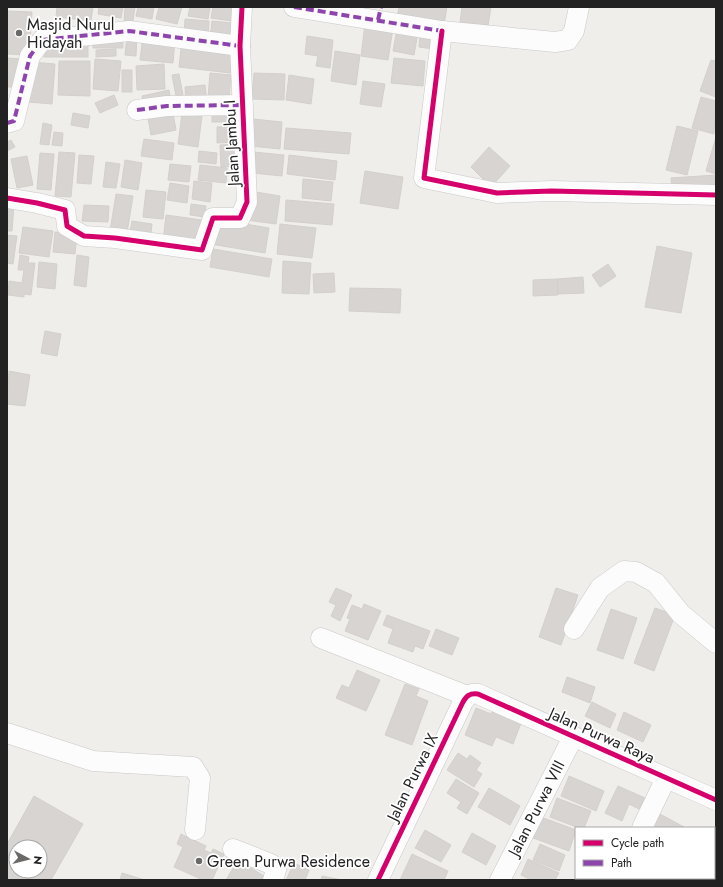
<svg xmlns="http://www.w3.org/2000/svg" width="723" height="887" viewBox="0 0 723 887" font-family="Jost,sans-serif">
  <rect width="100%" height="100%" fill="#f0eeeb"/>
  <g fill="#d7d4d2" stroke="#d3d0cc" fill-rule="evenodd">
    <polygon points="57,7 93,7 91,21 56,17"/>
    <polygon points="99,7 123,7 121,18 98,14"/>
    <polygon points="125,7 135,7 133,21 124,21"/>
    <polygon points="138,7 154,7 152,19 136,16"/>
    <polygon points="159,7 182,7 177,24 156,19"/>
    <polygon points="190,7 210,7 208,19 188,16"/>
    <polygon points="213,7 233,7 231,21 211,18"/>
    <polygon points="399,7 447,7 443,30 396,22"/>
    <polygon points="462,7 491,7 488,26 460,22"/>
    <polygon points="7,11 32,12 29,55 7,54"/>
    <polygon points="185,19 209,21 208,36 184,35"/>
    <polygon points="212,21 232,23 230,41 210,38"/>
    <polygon points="365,24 393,28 388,60 361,56"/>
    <polygon points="397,29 418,33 414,55 393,51"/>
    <polygon points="127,34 137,34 136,56 125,55"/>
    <polygon points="420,34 434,36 433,49 419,47"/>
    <polygon points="93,35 123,36 123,48 93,48"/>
    <polygon points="143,36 175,39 173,63 140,60"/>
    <polygon points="307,36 333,40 330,68 316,66 318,56 305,54"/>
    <polygon points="182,40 233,46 230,73 179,67"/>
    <rect x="44" y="42" width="44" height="15"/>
    <polygon points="116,49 116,56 96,57 96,50"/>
    <polygon points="335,51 360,55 356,85 331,81"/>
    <polygon points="7,58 23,59 21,87 7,87"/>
    <polygon points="394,58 425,61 423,86 391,83"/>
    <polygon points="95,59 121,61 118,91 93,89"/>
    <polygon points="711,60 716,61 716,97 700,91"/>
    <polygon points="59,61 90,61 90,96 58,95"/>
    <polygon points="32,62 55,64 52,104 29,102"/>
    <polygon points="164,64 165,89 137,90 136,66"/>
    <rect x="122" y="70" width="10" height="22"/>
    <polygon points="210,73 231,75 229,100 208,98"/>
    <polygon points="254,73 285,74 284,100 252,99"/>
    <polygon points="179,74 183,95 176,96 172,75"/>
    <polygon points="289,75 314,79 311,104 286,100"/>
    <polygon points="363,81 385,84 381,107 360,104"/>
    <polygon points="205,85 207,101 186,103 185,87"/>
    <polygon points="169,90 171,101 144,107 142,96"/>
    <polygon points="114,95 118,105 100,113 95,103"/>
    <polygon points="701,97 716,101 714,134 692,128"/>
    <rect x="212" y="110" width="21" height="12"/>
    <polygon points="73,113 90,116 88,128 71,125"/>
    <polygon points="173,113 176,130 151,135 148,118"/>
    <polygon points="182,114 202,116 198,147 178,144"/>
    <polygon points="253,119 282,122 280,149 250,146"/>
    <polygon points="43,123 52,125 49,145 40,144"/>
    <polygon points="238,126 238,142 217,143 217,127"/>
    <polygon points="677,126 698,131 687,175 666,170"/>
    <polygon points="286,128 351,133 349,154 284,149"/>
    <polygon points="54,132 63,133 62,146 52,145"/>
    <polygon points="716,137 716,174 706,171"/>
    <polygon points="144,139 174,143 172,160 141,156"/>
    <polygon points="11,140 15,147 7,151 7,142"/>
    <polygon points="239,144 240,166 221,167 220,145"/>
    <polygon points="489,147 510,166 491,187 471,167"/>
    <polygon points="199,151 217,153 216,164 198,162"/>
    <polygon points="59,152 75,153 71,197 55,196"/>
    <polygon points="254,152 284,155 282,176 252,173"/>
    <polygon points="40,153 54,154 51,190 37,189"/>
    <polygon points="79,155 94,156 91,184 77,183"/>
    <polygon points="289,155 337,161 335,180 287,174"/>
    <polygon points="27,156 33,185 17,188 11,159"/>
    <polygon points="125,160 142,163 138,190 121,187"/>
    <polygon points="106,162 120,164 116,188 103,187"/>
    <polygon points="170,164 191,166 189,182 168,180"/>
    <polygon points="200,165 227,168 226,183 198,180"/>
    <polygon points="365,171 403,177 398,209 360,203"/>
    <polygon points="716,175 716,189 672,191 671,178"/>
    <polygon points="303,179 333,182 331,201 302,198"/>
    <polygon points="194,181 212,183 210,202 192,199"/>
    <polygon points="170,183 189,186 187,203 167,200"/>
    <polygon points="146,190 166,192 163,219 143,217"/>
    <polygon points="250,191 280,196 276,224 246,220"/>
    <polygon points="116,194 133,196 127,233 110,231"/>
    <polygon points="286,200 334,204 332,225 285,221"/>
    <polygon points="7,203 14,204 12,231 7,231"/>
    <polygon points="191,204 206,206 204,217 190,215"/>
    <polygon points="84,205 109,206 108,222 82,221"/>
    <polygon points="166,215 202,220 199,246 163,241"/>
    <polygon points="214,219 269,228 265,253 210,244"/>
    <polygon points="132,221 152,224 150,241 129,237"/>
    <polygon points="280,224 316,228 312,258 277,254"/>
    <polygon points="23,227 53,231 49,257 19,253"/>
    <polygon points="55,232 77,234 75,254 53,252"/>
    <polygon points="7,235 17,236 13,264 7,263"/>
    <polygon points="657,246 692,253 681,313 645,307"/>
    <polygon points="213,249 272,259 269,277 210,267"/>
    <polygon points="20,255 29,257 28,263 35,263 31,295 24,294 24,297 8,295 9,281 22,283 24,270 18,270"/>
    <polygon points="77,255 89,257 86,287 74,285"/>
    <polygon points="283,261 311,263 309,294 282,293"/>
    <polygon points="39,262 57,264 55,289 37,287"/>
    <polygon points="608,264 616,276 600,287 592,275"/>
    <polygon points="334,273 335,292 314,293 313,274"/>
    <polygon points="583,277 584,293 558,294 557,279"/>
    <polygon points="557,279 558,295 533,296 533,280"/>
    <polygon points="350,288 401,289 400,313 349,311"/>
    <polygon points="45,331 61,334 57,356 41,353"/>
    <polygon points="9,371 30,375 25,406 7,404"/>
    <polygon points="336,588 352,595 340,621 331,616 336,605 329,602"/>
    <polygon points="556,588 578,595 561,645 539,637"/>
    <polygon points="364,604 381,611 368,640 345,631 350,619 347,618 352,605 362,609"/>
    <polygon points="655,608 675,615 654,671 634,663"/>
    <polygon points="611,609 637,618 623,659 597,650"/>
    <polygon points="387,615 430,631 423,649 415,646 413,652 388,643 393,629 383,625"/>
    <polygon points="436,629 459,638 452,655 429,646"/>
    <polygon points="357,670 380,680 366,711 336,698 342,685 349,688"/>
    <polygon points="567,677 595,687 590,703 562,692"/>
    <polygon points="405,684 419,689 416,696 428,701 412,745 385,735"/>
    <polygon points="592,702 616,714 610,728 585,716"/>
    <polygon points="494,707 523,718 513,744 496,737 492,746 465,735 476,708 491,714"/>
    <polygon points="624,712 651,725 643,742 617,730"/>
    <polygon points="458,753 467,759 470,755 481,763 476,770 482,774 474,787 447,770"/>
    <polygon points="569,776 604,791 596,811 561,796"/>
    <polygon points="456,779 479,793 467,814 457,808 461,802 447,793"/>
    <polygon points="618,786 645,798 639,809 629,804 622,821 605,813"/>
    <polygon points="489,788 520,806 510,825 478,807"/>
    <path d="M34,796L83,824L51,880H7V844ZM16,847H40V871H16Z"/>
    <polygon points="557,798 591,811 584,828 579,828 550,817"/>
    <polygon points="656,812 686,828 648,828"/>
    <polygon points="541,817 576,830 569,851 533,838"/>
    <polygon points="425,830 451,845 441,862 415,848"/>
    <polygon points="472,833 496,846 486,865 462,852"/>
    <polygon points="181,834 206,846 204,850 211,853 213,849 224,854 212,880 203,880 174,867 183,847 177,844"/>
    <polygon points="714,841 716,842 716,859 714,863"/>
    <polygon points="540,844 565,855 559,871 533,860"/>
    <polygon points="412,854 448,871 444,880 400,880"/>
    <polygon points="528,859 559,873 555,880 531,880 521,875"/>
    <polygon points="241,862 269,879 268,880 226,880 233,868 236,870"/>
    <polygon points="294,863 309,870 305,880 286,880"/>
    <polygon points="122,873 145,880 120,880"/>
    <polygon points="322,876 342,880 321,880"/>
    <polygon points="637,878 664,878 662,880 641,880"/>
    <polygon points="684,878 711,878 710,880 688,880"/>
  </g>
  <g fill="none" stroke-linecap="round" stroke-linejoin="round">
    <g stroke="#c9c8c7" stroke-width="21">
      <g id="minor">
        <polyline points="294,7 442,31 555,42 568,40 574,31 579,7"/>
        <polyline points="442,31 424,178 497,193 552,191 716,195"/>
        <polyline points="137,110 167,106 243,105"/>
        <polyline points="7,123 14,121 30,56 42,40 129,31 240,46"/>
        <polyline points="7,198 37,203 65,210 67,226 84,236 115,238 202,250 213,218 240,218 247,202 240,46 242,7"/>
        <polyline points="574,629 600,588 624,571 636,572 656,583 681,614 716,643"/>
        <polyline points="321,638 467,696"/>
        <polyline points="7,733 93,761 193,767 200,778 195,830"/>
        <polyline points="642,828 666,778"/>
        <polyline points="233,849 271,864 276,870 273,880"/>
        <path d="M378,880L462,704C466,696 469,693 478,694L716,800"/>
        <polyline points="500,880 573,737"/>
        <polyline points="617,880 618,878"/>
      </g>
    </g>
    <use href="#minor" stroke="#fdfcfc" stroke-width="20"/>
    <g stroke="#8e44ad" stroke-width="4" stroke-dasharray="8 4" stroke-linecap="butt">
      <polyline points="294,7 442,31"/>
      <polyline points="378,20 381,7"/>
      <polyline points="137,110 167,106 243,105"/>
      <polyline points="7,123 14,121 30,56 42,40 129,31 240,46"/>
    </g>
    <g stroke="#fff" stroke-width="8">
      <g id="cycleway">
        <polyline points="442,31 424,178 497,193 552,191 716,195"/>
        <polyline points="7,198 37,203 65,210 67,226 84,236 115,238 202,250 213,218 240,218 247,202 240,46 242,7"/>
        <path d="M378,880L462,704C466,696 469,693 478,694L716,800"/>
      </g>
    </g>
    <use href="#cycleway" stroke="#d6006c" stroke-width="5"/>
  </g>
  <g fill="#6a6968" stroke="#fff" stroke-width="1.5">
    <circle cx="19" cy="33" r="4"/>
    <circle cx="199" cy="861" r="4"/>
  </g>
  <g text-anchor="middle" stroke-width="3.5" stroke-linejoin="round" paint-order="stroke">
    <g font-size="16" fill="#222" stroke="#fff" text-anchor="start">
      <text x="27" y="30">Masjid Nurul<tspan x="27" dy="18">Hidayah</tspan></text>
      <text x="207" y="867">Green Purwa Residence</text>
    </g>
    <g font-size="16" fill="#222" stroke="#fff">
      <text transform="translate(231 143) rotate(-93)" y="6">Jalan Jambu I</text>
      <text transform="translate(602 735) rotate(24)" y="6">Jalan Purwa Raya</text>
      <text transform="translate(412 777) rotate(-64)" y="6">Jalan Purwa IX</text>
      <text transform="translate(536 808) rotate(-63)" y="6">Jalan Purwa VIII</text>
    </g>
  </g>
  <rect width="723" height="887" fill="none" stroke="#222222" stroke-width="16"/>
  <rect x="575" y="827" width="140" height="52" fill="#ffffff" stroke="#a7a7a7"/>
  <rect x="583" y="840" width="20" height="6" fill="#d6006c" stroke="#a7a7a7"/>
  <text x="611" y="847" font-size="12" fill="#222222">Cycle path</text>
  <rect x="583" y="860" width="20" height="6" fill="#8e44ad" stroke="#a7a7a7"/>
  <text x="611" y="867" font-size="12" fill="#222222">Path</text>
  <g transform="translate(28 859) rotate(97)"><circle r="19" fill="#ffffff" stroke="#a7a7a7"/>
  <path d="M0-3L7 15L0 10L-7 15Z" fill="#6a6968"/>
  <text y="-6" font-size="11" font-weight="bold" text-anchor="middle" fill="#222222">N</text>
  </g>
</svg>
